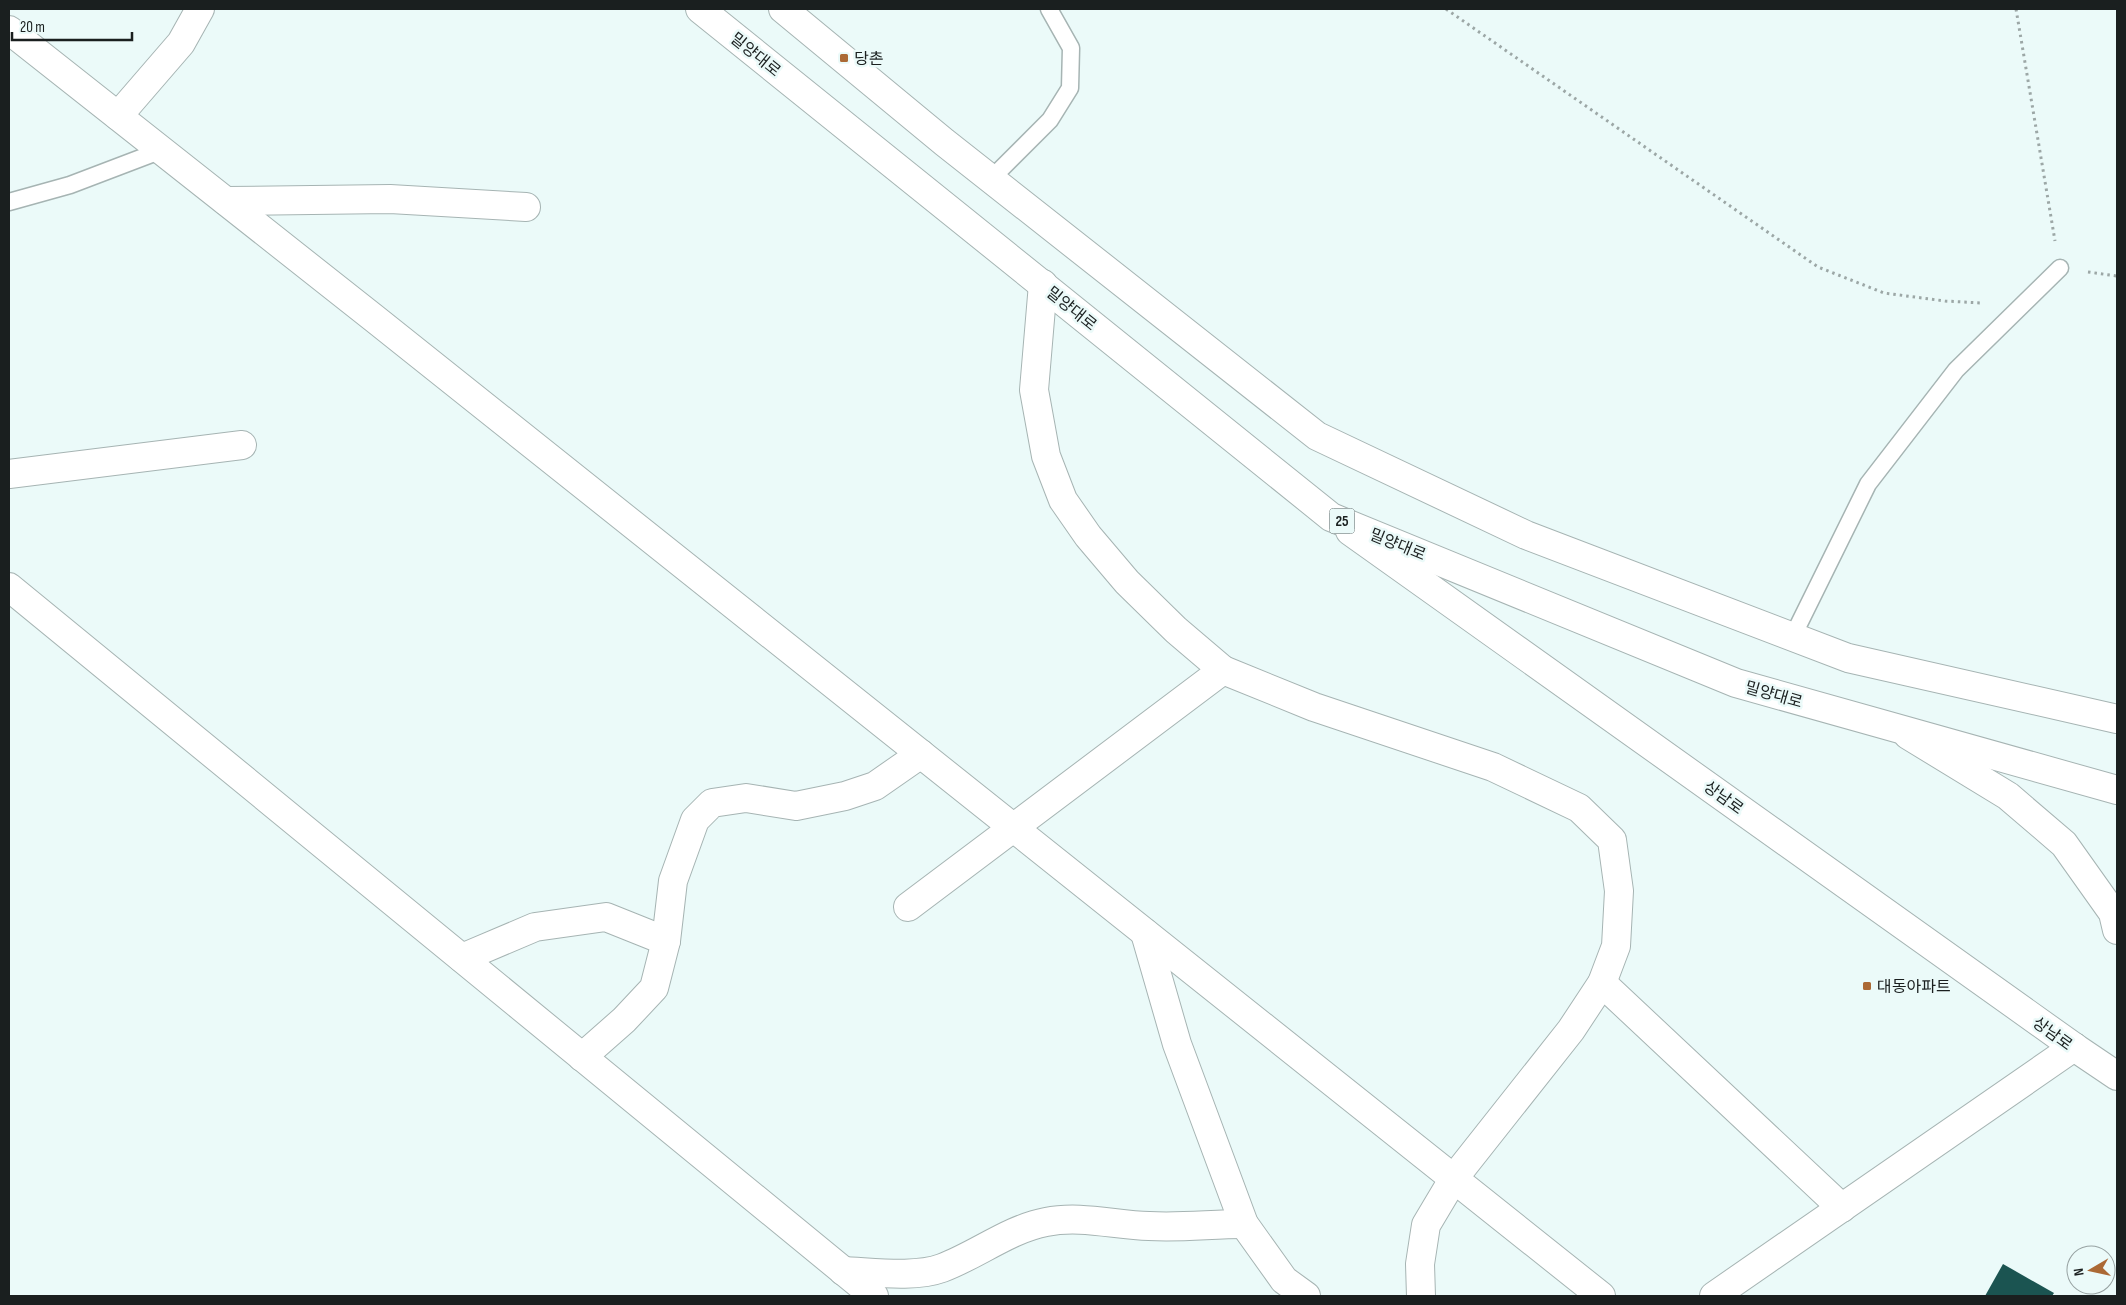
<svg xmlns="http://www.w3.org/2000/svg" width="2126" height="1305" viewBox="0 0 2126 1305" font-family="'Sofia Sans Condensed','Noto Sans KR',sans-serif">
  <rect width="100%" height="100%" fill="#ebfaf9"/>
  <polygon fill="#1b5451" points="2003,1264 2054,1293 2052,1296 1985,1296"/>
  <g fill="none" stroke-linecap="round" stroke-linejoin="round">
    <g stroke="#a6b4b3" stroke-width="19">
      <g id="service">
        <polyline points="991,179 1050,120 1070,88 1071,48 1049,9"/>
        <polyline points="9,202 70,185 162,150"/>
        <polyline points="1793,636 1868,484 1956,370 2060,268"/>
      </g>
    </g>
    <g stroke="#a6b4b3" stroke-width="30">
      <g id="minor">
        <polyline points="9,30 375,319 1601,1296"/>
        <polyline points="118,116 181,43 200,9"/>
        <polyline points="226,201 390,199 526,207"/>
        <polyline points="1043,284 1034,390 1046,456 1063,500 1088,536 1127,582 1176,630 1223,670"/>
        <polyline points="9,474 242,445"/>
        <polyline points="9,587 874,1296"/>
        <polyline points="908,907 1223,670 1314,707 1493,767 1579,808 1612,840 1619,891 1616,946 1602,983 1571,1030 1454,1178 1426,1225 1420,1264 1421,1296"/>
        <polyline points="1145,933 1177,1044 1244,1224 1284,1280 1306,1296"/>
        <polyline points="462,958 535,927 606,917 666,941"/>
        <polyline points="1602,983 1842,1208"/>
        <polyline points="582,1057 624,1020 654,988 666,941 673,881 695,820 712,803 746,798 796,806 845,796 875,786 921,754"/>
        <path d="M843,1271C872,1272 915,1278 942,1268C977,1255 1009,1229 1046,1222C1080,1215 1115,1225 1149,1226C1180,1228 1212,1224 1244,1224"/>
        <polyline points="1714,1296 2074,1047"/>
      </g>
    </g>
    <g stroke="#a6b4b3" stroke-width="30">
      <polyline id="tertiary" points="2074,1047 2117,1076"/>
    </g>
    <g stroke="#a6b4b3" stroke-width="30">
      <g id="secondary">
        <polyline points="1350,531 2074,1047"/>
        <polyline points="1908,735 2008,796 2064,844 2113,913 2117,930"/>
      </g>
    </g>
    <g stroke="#a6b4b3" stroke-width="30">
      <g id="primary">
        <polyline points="700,9 1331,517 1736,683 2117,790"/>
        <polyline points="783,9 944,142 1317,436 1526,535 1848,658 2117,719"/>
      </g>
    </g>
    <g stroke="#9ca7a6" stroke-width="3" stroke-dasharray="2.5 4" stroke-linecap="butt">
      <polyline points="1446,9 1818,267 1884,293 1945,301 1981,303"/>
      <polyline points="2016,9 2055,241"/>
      <polyline points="2088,272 2117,276"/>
    </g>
    <use href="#service" stroke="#fff" stroke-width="16"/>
    <use href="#minor" stroke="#fff" stroke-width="28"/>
    <use href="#tertiary" stroke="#fff" stroke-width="28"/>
    <use href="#secondary" stroke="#fff" stroke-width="28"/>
    <use href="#primary" stroke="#fff" stroke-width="28"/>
  </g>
  <g fill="#ab6935" stroke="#ebfaf9" stroke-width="2">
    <rect x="839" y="53" width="10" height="10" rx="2.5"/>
    <rect x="1862" y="981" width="10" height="10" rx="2.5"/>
  </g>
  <g text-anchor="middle" stroke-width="5" stroke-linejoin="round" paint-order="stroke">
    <rect fill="#ebfaf9" stroke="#596160" stroke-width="1" x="1329.5" y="508.5" width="25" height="25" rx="4"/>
    <g font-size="15" font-weight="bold" fill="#1a1f1f">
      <text x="1342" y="526">25</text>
    </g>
    <g font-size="16" fill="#1a1f1f" stroke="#ebfaf9">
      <text transform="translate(756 54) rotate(39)" y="6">밀양대로</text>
      <text transform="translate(1072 308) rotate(39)" y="6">밀양대로</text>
      <text transform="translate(1398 544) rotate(22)" y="6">밀양대로</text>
      <text transform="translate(1774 694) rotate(16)" y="6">밀양대로</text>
      <text transform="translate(1724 797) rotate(36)" y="6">상남로</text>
      <text transform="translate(2053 1033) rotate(36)" y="6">상남로</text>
    </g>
    <g font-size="16" fill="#1a1f1f" stroke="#ebfaf9" text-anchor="start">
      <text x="854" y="64">당촌</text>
      <text x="1877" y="992">대동아파트</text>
    </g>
  </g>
  <rect width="2126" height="1305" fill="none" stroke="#1a1f1f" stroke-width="20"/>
  <g transform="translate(2091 1270) rotate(261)"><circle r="24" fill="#ebfaf9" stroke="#97a2a2"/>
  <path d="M0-4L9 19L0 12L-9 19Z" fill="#ab6935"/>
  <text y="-8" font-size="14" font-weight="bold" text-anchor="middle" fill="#1a1f1f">N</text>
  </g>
  <path d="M12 32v8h120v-8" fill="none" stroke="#1a1f1f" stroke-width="2.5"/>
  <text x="20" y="32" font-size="15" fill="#1a1f1f" stroke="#ebfaf9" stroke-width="4" paint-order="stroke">20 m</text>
</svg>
